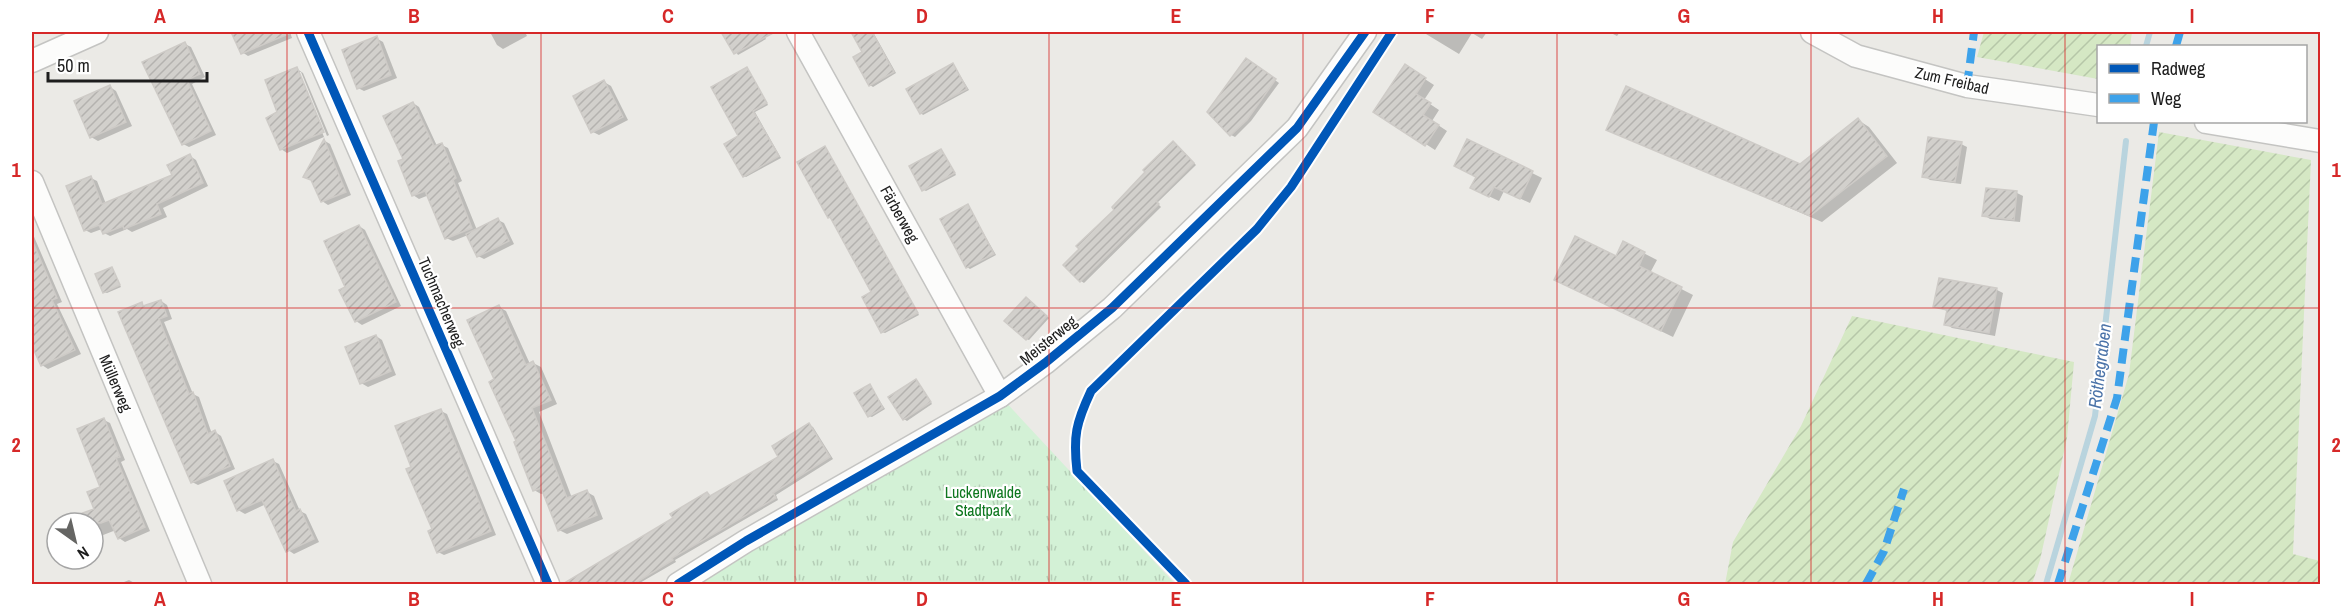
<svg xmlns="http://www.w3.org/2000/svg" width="2352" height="616" viewBox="0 0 2352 616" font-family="'Archivo Narrow',sans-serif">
  <defs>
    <pattern id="park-tufts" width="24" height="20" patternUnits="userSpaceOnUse" patternTransform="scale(1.5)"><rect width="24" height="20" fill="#d3f1d6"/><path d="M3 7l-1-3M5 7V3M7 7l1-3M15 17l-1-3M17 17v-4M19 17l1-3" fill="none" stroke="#b5ceb7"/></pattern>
    <pattern id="garden-furrows" width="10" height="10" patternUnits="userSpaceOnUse" patternTransform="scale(1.5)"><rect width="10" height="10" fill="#d5e8c4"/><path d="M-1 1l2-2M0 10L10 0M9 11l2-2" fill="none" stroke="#b6c7a8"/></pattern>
    <pattern id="building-hatch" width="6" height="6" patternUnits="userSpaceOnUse" patternTransform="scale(1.5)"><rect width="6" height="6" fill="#d2d0cc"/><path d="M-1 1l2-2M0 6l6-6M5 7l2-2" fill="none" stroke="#b4b2af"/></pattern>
  </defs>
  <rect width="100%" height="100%" fill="#ebeae6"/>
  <polygon fill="url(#park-tufts)" points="1000,396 1175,584 676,584"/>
  <g fill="url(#garden-furrows)">
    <polygon points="1984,32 2132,32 2130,46 2098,46 2098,79 1977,57"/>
    <polygon points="2159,132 2311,160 2293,554 2320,561 2320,584 2068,584 2129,374"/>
    <polygon points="1852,316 2074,362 2067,438 2040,560 2032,584 1725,584 1733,542 1801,426"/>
  </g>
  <g fill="#0003">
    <polygon points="233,32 290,32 292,38 248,56 242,52"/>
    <polygon points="490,32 525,32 527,36 503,49 497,45"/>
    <polygon points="723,32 762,32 766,39 738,55"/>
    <polygon points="853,32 873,32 896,73 873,87 870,85 864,53"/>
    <polygon points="1427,32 1487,32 1482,39 1472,33 1459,54 1426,34"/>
    <polygon points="1609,32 1620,32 1617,36"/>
    <polygon points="376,38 383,42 397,78 364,91 358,88"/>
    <polygon points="185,44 191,47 205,77 192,84 216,135 189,147 183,144"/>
    <polygon points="1251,63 1279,83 1251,121 1235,137 1231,135"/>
    <polygon points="953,64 969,90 923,115 921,113"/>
    <polygon points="297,69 303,73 329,135 327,136 301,72 298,72 324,137 287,153 281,149 279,113"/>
    <polygon points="747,69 768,105 755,112 781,158 746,177 744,176"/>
    <polygon points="1414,72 1434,85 1424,100 1439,110 1432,121 1447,131 1435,150 1375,111"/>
    <polygon points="604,82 611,86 628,120 599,135 593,132"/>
    <polygon points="110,87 116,91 132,126 98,141 91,137"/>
    <polygon points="413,103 419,107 437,146 442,145 448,148 462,181 458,183 477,230 498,220 504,223 514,244 484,259 478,256 468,235 453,241 446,238 429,195 419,199 413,195 405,160"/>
    <polygon points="1858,120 1869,127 1897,163 1822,222 1608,129 1800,166"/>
    <polygon points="325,141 330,144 351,195 328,205 322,201 313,181"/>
    <polygon points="1467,141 1542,178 1530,203 1504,191 1499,201 1482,193"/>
    <polygon points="1176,144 1196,165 1157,203 1161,207 1084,283 1081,281 1065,265"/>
    <polygon points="1961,144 1967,147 1961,184 1930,180 1924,176"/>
    <polygon points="825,148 919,315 885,333 882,332 873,293 833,219 829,217"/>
    <polygon points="941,150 956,175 926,191 924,190"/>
    <polygon points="190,156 196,160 208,186 163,208 167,217 132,232 127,229 110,236 104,233 102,229 91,233 85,230 91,178 97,181 106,204 174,176"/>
    <polygon points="2017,193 2023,196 2020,222 1990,219 1984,215"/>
    <polygon points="968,206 996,255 970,269 967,267"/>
    <polygon points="359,226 365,230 401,306 362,325 356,321"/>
    <polygon points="32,232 62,302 57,304 81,354 48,369 42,365 32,342 32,323 35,322 32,313"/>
    <polygon points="1624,243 1657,260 1650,273 1693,295 1673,337 1568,286 1616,258"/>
    <polygon points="111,269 121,287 107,293 104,292"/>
    <polygon points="1997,290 2003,293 1995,336 1952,328 1946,324 1948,311 1935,307"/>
    <polygon points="1029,300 1049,318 1029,340 1026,339"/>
    <polygon points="161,301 167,305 172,319 164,322 193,394 199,397 212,434 215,432 221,436 235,469 198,485 192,482 142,304 146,307"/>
    <polygon points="499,307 506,311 530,364 533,363 541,367 557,404 539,412 572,498 587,492 594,496 603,519 567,534 559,530 544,493 541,494 534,490 496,380"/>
    <polygon points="376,336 382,340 396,375 368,387 361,383"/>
    <polygon points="916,381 932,404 907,421 904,419"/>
    <polygon points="870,386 885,409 872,417 869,416"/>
    <polygon points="441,411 447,414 496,535 444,555 438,552 434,530 412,468"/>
    <polygon points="104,420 110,423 125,460 121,462 150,531 125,542 119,538 116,530 93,539 93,523 60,523 96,510 101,488"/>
    <polygon points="809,425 813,427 833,459 776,495 778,500 675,560 676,562 638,584 578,584 675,519 707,494 711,496 781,457"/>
    <polygon points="273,461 279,464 300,511 306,514 319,542 294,554 288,550 266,504 245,514 238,510"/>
    <polygon points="129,580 136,584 119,584"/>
  </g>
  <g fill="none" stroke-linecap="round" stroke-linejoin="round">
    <g stroke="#b9d4de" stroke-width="6">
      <polyline points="2146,46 2150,32"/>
      <polyline points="2046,584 2095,416 2126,141"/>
    </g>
  </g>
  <g fill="url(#building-hatch)" stroke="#cecbc7" stroke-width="1.5">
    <polygon points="231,32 293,32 241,54"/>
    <polygon points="721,32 775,32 734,54"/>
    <polygon points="851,32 872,32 894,72 869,86 853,57 862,52"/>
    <polygon points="377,36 391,75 357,89 342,50"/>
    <polygon points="185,42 200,74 187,80 211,131 182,145 142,62"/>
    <polygon points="1246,58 1276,79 1247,120 1230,136 1207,112"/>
    <polygon points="953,63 967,89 920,114 906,89"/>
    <polygon points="1405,64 1426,78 1416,94 1431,103 1423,115 1439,125 1425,146 1373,112"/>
    <polygon points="297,67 324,132 280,150 266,118 277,112 265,80"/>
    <polygon points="747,67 767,103 753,111 779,156 743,177 724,144 738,136 711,87"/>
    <polygon points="604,80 623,117 591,133 573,96"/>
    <polygon points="110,85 126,122 90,138 74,101"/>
    <polygon points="1626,86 1800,164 1858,118 1887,156 1810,216 1606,130"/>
    <polygon points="413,102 434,146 442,143 456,178 453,180 472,228 445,239 425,191 412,196 398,161 403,159 383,116"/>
    <polygon points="1928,137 1962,142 1955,182 1922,177"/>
    <polygon points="324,139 346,192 321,202 311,180 303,177"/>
    <polygon points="1467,139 1533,171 1520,199 1494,187 1489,197 1470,188 1476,177 1454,166"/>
    <polygon points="1173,141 1194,163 1156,201 1159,204 1080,282 1063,265 1079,249 1076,246 1114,210 1112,207 1145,172 1143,170"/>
    <polygon points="825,146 918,313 881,333 862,297 871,292 830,217 828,218 797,162"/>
    <polygon points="941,149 955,173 922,191 909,166"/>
    <polygon points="190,154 203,183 157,204 161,214 124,229 123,226 103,234 99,225 84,231 66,186 91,176 102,204 172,175 167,165"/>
    <polygon points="1986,188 2017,191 2014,220 1982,216"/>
    <polygon points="968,204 994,254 966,268 940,219"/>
    <polygon points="498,218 509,241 477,257 466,234"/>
    <polygon points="359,225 396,302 355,322 339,290 345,287 324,241"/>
    <polygon points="1575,236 1616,256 1623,241 1645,252 1639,266 1682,287 1661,331 1554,280"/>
    <polygon points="32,240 57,298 52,300 75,350 41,366 32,346"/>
    <polygon points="112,267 120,285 103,293 95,274"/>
    <polygon points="1939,278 1997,288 1989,333 1944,325 1947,310 1933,307"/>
    <polygon points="1026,297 1047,316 1026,340 1004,321"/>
    <polygon points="161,300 167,316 159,319 189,394 193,392 208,434 215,430 230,466 191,483 118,312 142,302 143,306"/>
    <polygon points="499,305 526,365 533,361 551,400 532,408 567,498 587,490 597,515 558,531 541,488 533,491 514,442 516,441 489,382 494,379 467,320"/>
    <polygon points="376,335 391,371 360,384 345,347"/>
    <polygon points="916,379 931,402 903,420 888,397"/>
    <polygon points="870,384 883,408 868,417 854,393"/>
    <polygon points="441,409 491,531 437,553 428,531 432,529 406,469 411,467 395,426"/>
    <polygon points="104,418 120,457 116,458 145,527 118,539 109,520 101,523 60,521 94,509 87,492 100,487 77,429"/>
    <polygon points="809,423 830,457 773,493 776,498 672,558 673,560 632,585 561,585 673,518 670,514 707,492 710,496 778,457 772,446"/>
    <polygon points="273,459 296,511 300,509 314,539 286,552 262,500 237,511 224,481"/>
  </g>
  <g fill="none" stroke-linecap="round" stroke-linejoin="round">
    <g stroke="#c4c4c2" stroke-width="25">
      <g id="street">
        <polyline points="308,32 548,584"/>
        <polyline points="798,32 1000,396"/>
        <polyline points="1812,32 1856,56 1967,86 2098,105"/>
        <polyline points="32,61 97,32"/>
        <polyline points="2206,122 2320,141"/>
        <polyline points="32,182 200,584"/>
        <polyline points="678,584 746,541 1000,396 1045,363 1112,308 1297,128 1365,32"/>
      </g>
    </g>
    <use href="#street" stroke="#fcfcfb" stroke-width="22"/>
    <g stroke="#3da2ea" stroke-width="8" stroke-dasharray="15 8" stroke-linecap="butt">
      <polyline points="2176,46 2180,32"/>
      <polyline points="1967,86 1974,32"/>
      <polyline points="1866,584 1884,551 1904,489"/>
      <polyline points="2058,584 2117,398 2154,122"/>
    </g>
    <g stroke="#fff" stroke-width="13">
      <g id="cycleway">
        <polyline points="308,32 548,584"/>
        <polyline points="678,584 746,541 1000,396 1045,363 1112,308 1297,128 1365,32"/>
        <path d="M1186,584L1077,471C1073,436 1076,423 1091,391L1257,229L1291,187L1392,32"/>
      </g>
    </g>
    <use href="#cycleway" stroke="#0057b8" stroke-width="9"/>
  </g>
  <path fill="none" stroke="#d62828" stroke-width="1.5" stroke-opacity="0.55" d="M287,32V584M541,32V584M795,32V584M1049,32V584M1303,32V584M1557,32V584M1811,32V584M2065,32V584M32,308H2320"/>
  <g text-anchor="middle" stroke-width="4.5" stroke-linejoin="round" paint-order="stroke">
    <g font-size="16" fill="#1d1d1d" stroke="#fff">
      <text transform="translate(1952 80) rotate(13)" y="6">Zum Freibad</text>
      <text transform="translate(900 214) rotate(61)" y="6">Färberweg</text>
      <text transform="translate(442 302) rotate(67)" y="6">Tuchmacherweg</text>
      <text transform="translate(1048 340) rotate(-39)" y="6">Meisterweg</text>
      <text transform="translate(116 383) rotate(67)" y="6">Müllerweg</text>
    </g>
    <g font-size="16" fill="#0e771f" stroke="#fff">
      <text x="983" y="498">Luckenwalde<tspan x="983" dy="18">Stadtpark</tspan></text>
    </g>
    <g font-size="18" font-style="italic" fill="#4c74a9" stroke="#fff">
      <text transform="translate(2100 366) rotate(-83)" y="6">Röthegraben</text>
    </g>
  </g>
  <rect width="2352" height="616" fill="none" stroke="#ffffff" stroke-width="66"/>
  <rect x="2097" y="45" width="210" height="78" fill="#ffffff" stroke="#a5a5a5" stroke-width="1.5"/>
  <rect x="2109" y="64" width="30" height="9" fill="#0057b8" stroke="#a5a5a5" stroke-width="1.5"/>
  <text x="2151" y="75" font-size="18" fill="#1d1d1d">Radweg</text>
  <rect x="2109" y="94" width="30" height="9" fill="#3da2ea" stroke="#a5a5a5" stroke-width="1.5"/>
  <text x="2151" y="105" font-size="18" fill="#1d1d1d">Weg</text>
  <g transform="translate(75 541) rotate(146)"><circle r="28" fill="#ffffff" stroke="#a5a5a5" stroke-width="1.5"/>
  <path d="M0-4.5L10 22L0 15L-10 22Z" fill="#656563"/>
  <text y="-9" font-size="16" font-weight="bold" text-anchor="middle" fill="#1d1d1d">N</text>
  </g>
  <path d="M48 72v9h159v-9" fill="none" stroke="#1d1d1d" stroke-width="3"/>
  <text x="57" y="72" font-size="18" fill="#1d1d1d" stroke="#ffffff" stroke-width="4.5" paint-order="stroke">50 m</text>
  <rect x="33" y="33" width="2286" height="550" fill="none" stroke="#d62828" stroke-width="2"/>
  <g font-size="20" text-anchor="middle" font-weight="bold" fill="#d62828">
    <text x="160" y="23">A</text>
    <text x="414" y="23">B</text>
    <text x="668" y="23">C</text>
    <text x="922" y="23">D</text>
    <text x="1176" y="23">E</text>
    <text x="1430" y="23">F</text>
    <text x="1684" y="23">G</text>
    <text x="1938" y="23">H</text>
    <text x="2192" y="23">I</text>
    <text x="16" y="177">1</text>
    <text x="2336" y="177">1</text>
    <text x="16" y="452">2</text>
    <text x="2336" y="452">2</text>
    <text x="160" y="606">A</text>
    <text x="414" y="606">B</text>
    <text x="668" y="606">C</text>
    <text x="922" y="606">D</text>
    <text x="1176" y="606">E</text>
    <text x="1430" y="606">F</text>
    <text x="1684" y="606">G</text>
    <text x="1938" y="606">H</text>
    <text x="2192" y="606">I</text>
  </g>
</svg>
